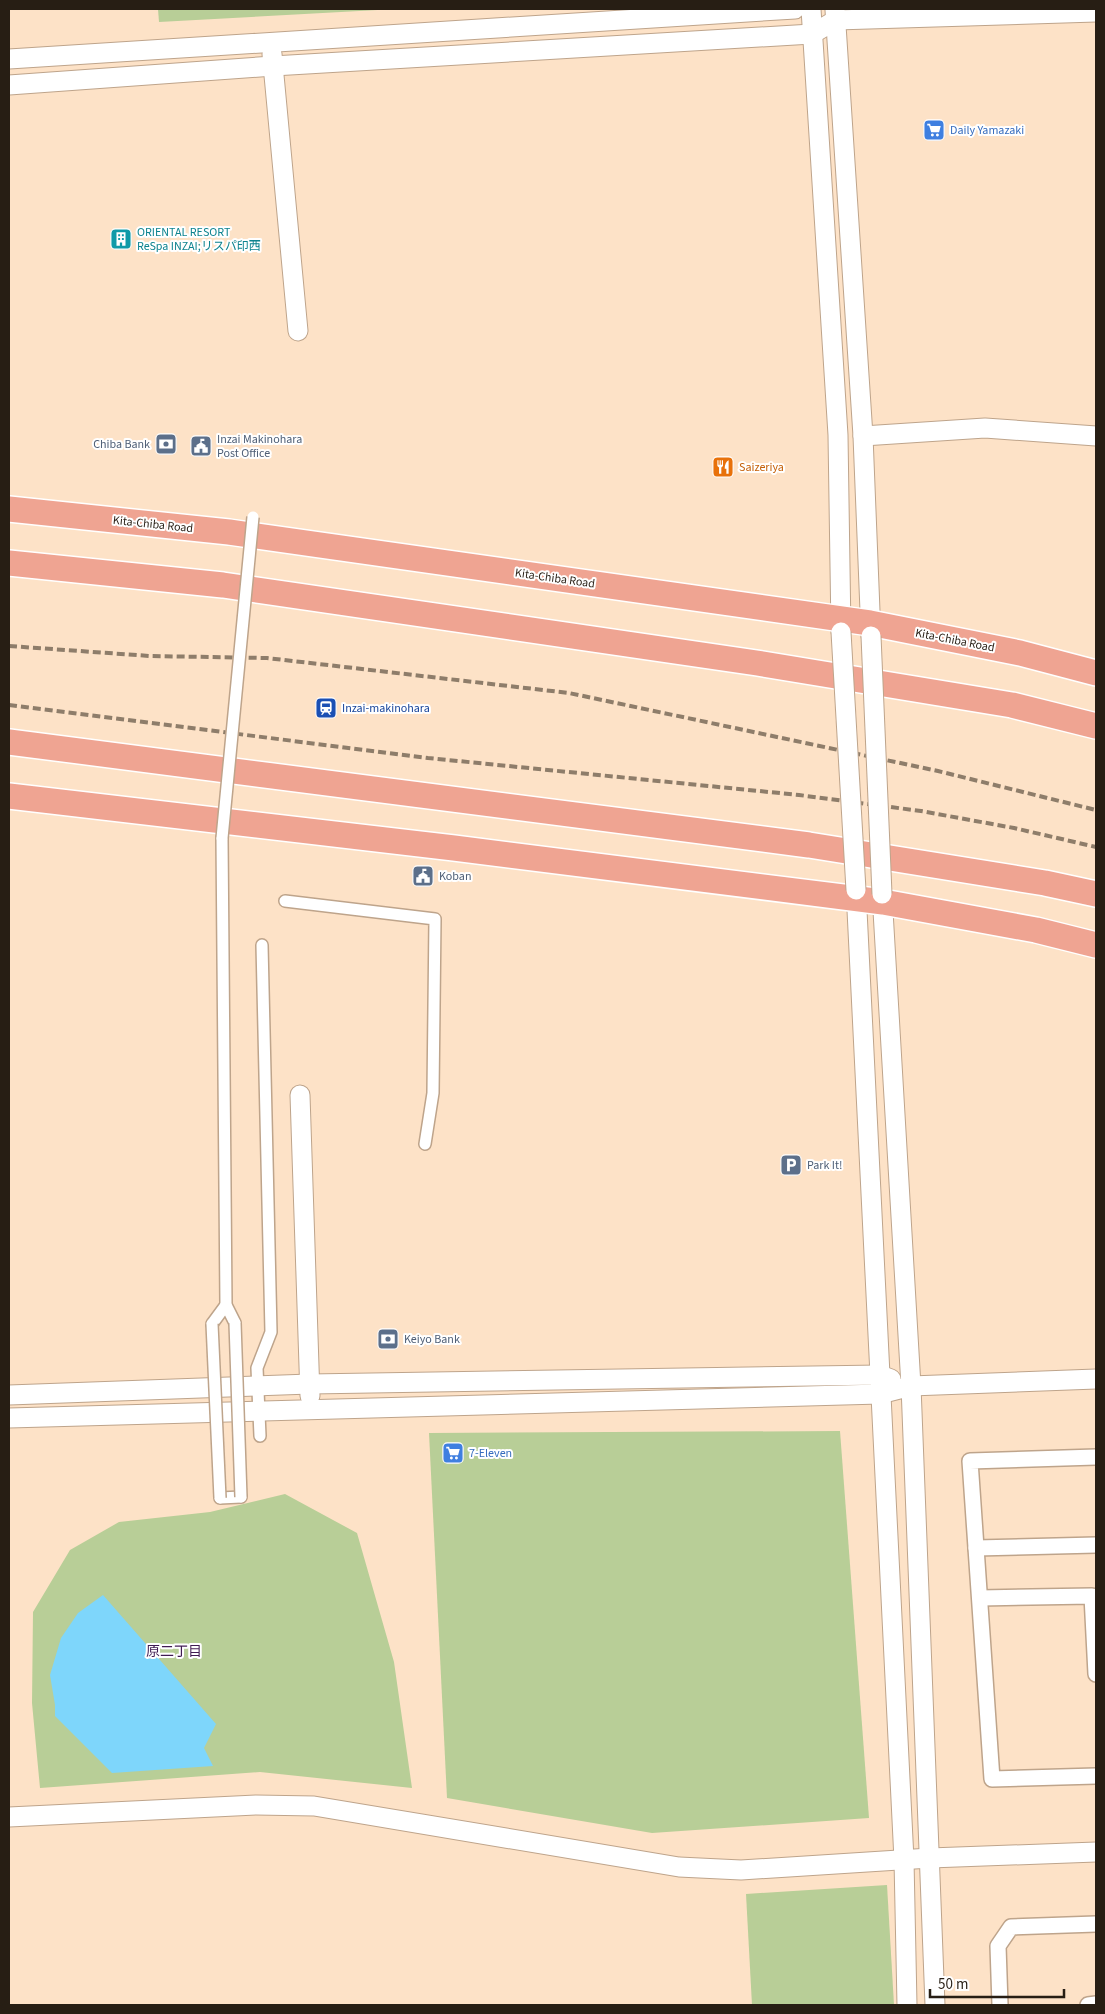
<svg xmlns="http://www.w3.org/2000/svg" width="1105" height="2014" viewBox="0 0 1105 2014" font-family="'Source Sans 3','Noto Sans JP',sans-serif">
  <rect width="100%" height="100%" fill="#fde2c7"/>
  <g fill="#b8ce97">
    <polygon points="158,9 396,9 159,22"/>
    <polygon points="840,1431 869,1818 652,1833 447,1798 429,1433"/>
    <polygon points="285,1494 357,1533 394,1662 412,1788 260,1772 40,1788 32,1703 33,1612 70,1550 119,1522 210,1512"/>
    <polygon points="887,1885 894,2005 752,2005 746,1894"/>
  </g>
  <polygon fill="#7ed6fb" points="103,1595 216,1724 204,1748 213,1766 112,1773 55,1716 55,1705 50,1675 61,1638 78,1613"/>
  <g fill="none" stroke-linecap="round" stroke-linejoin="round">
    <g stroke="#bea48b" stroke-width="14">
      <g id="pedestrian">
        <polyline points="222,838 226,1305 235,1323"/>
        <polyline points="285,901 435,919 433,1093 425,1144"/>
        <polyline points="212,1324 226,1305"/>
        <polyline points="260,1436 257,1368 271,1332 262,945"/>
        <polyline points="220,1498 241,1497"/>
      </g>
    </g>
    <g stroke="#bea48b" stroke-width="18">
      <g id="minor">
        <polyline points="1096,1457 970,1461 992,1779 1096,1776"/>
        <polyline points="976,1548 1096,1545"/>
        <polyline points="980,1598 1092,1596 1096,1674"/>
        <polyline points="1000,2005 998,1946 1011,1927 1096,1924"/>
        <polyline points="1088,2005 1096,2004"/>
      </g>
    </g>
    <g stroke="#bea48b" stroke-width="21">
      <g id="tertiary">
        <polyline points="811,9 838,435 841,632"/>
        <polyline points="835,10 863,436 871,636"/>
        <polyline points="272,54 298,331"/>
        <polyline points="9,59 795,9"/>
        <polyline points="9,85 273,66 812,34 836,20 1096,12"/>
        <polyline points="863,436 985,428 1096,436"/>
        <polyline points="856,890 904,1860 907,2005"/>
        <polyline points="882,894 911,1386 935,2005"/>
        <polyline points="300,1095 310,1396"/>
        <polyline points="9,1395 310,1384 880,1375 891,1379"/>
        <polyline points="9,1418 880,1394 911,1386 1096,1379"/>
        <polyline points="9,1817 256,1805 314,1806 679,1867 741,1870 930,1858 1096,1852"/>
      </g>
    </g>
    <g stroke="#fff" stroke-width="28">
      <g id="trunk">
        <polyline points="9,509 229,532 870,623 1020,653 1096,673"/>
        <polyline points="9,563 223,585 757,663 1012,705 1096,726"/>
        <polyline points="9,742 809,845 1045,883 1096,894"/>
        <polyline points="9,796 454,848 883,902 1036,930 1096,945"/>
      </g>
    </g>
    <use href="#pedestrian" stroke="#fff" stroke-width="11"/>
    <use href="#minor" stroke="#fff" stroke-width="15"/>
    <use href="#tertiary" stroke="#fff" stroke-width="19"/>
    <use href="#trunk" stroke="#efa492" stroke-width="25"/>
    <g stroke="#8e7d6a" stroke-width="4" stroke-dasharray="8 4" stroke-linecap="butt">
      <polyline points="9,646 150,656 267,658 569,693 938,771 1096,810"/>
      <polyline points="9,705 428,758 799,795 921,811 1014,828 1096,847"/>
    </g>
    <g stroke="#bea48b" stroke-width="14" stroke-linecap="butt">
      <g id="pedestrian-bridge">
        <polyline points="222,838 253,517"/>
        <polyline points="235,1323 241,1497"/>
        <polyline points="212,1324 220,1498"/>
      </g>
    </g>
    <g stroke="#bea48b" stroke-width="21" stroke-linecap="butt">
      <g id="tertiary-bridge">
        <polyline points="841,632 856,890"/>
        <polyline points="871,636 882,894"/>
      </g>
    </g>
    <use href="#pedestrian-bridge" stroke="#fff" stroke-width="11"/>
    <use href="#tertiary-bridge" stroke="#fff" stroke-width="19"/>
  </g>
  <defs>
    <g id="supermarket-square" transform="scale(1.125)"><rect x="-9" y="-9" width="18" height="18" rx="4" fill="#3f7fe0" stroke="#fff"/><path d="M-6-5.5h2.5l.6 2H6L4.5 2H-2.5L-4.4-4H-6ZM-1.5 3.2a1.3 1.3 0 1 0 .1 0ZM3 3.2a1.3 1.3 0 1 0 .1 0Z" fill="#fff"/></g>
    <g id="building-square" transform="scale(1.125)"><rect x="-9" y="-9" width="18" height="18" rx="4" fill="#0f9aa8" stroke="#fff"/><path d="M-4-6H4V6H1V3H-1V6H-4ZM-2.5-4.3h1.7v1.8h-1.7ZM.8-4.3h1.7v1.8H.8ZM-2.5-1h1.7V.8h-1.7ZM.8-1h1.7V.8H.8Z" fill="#fff"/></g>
    <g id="bank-square" transform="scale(1.125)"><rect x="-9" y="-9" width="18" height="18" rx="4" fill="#5c6f8a" stroke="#fff"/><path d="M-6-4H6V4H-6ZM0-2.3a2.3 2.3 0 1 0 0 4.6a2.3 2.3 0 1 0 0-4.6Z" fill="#fff"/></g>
    <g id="civic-square" transform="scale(1.125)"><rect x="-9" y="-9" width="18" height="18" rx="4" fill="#5c6f8a" stroke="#fff"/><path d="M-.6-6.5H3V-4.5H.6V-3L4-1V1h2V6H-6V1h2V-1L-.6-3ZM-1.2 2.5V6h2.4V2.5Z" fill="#fff"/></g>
    <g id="restaurant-square" transform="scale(1.125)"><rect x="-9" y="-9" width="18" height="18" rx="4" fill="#e8710a" stroke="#fff"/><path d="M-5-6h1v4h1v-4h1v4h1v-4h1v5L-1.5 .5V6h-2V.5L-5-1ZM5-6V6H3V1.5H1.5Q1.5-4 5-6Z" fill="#fff"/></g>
    <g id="station-square" transform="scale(1.125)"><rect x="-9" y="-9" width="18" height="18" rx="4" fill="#1a4fb4" stroke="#fff"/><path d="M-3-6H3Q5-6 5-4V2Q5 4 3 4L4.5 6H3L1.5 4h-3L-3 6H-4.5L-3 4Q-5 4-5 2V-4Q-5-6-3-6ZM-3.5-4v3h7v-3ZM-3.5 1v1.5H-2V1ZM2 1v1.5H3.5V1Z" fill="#fff"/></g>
    <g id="parking-square" transform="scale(1.125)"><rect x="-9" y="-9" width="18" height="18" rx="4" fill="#5c6f8a" stroke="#fff"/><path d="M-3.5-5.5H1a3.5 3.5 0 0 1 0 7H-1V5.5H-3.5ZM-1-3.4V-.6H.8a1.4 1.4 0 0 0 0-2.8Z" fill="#fff"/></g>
  </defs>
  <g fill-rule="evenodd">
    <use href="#supermarket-square" x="934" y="130"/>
    <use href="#building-square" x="121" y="239"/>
    <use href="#bank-square" x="166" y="444"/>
    <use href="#civic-square" x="201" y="446"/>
    <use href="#restaurant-square" x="723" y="467"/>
    <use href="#station-square" x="326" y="708"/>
    <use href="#civic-square" x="423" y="876"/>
    <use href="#parking-square" x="791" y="1165"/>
    <use href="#bank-square" x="388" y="1339"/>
    <use href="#supermarket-square" x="453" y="1453"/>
  </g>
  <g text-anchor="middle" stroke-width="4" stroke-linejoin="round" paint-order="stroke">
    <g font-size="12" fill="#366cbe" stroke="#fff" text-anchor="start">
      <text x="950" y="134">Daily Yamazaki</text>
      <text x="469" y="1457">7-Eleven</text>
    </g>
    <g font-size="12" fill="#0d838f" stroke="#fff" text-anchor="start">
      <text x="137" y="236">ORIENTAL RESORT<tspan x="137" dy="14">ReSpa INZAI;リスパ印西</tspan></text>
    </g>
    <g font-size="12" fill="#4e5e75" stroke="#fff" text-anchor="start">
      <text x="217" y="443">Inzai Makinohara<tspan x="217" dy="14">Post Office</tspan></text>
      <text x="150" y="448" text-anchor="end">Chiba Bank</text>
      <text x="439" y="880">Koban</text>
      <text x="807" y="1169">Park It!</text>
      <text x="404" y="1343">Keiyo Bank</text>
    </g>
    <g font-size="12" fill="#c56008" stroke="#fff" text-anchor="start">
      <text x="739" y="471">Saizeriya</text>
    </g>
    <g font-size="12" fill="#271e14" stroke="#fff">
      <text transform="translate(153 524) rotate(6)" y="4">Kita-Chiba Road</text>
      <text transform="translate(555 578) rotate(8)" y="4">Kita-Chiba Road</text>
      <text transform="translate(955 640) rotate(11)" y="4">Kita-Chiba Road</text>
    </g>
    <g font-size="12" fill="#164399" stroke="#fff" text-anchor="start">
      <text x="342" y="712">Inzai-makinohara</text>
    </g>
    <g font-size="14" fill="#401c52" stroke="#fff">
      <text x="174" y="1656">原二丁目</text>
    </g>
  </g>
  <rect width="1105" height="2014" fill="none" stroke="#271e14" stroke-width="20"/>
  <path d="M930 1989v8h134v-8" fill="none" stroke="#271e14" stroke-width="2.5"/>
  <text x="938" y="1989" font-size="15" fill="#271e14" stroke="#ffffff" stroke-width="4" paint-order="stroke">50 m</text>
</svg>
